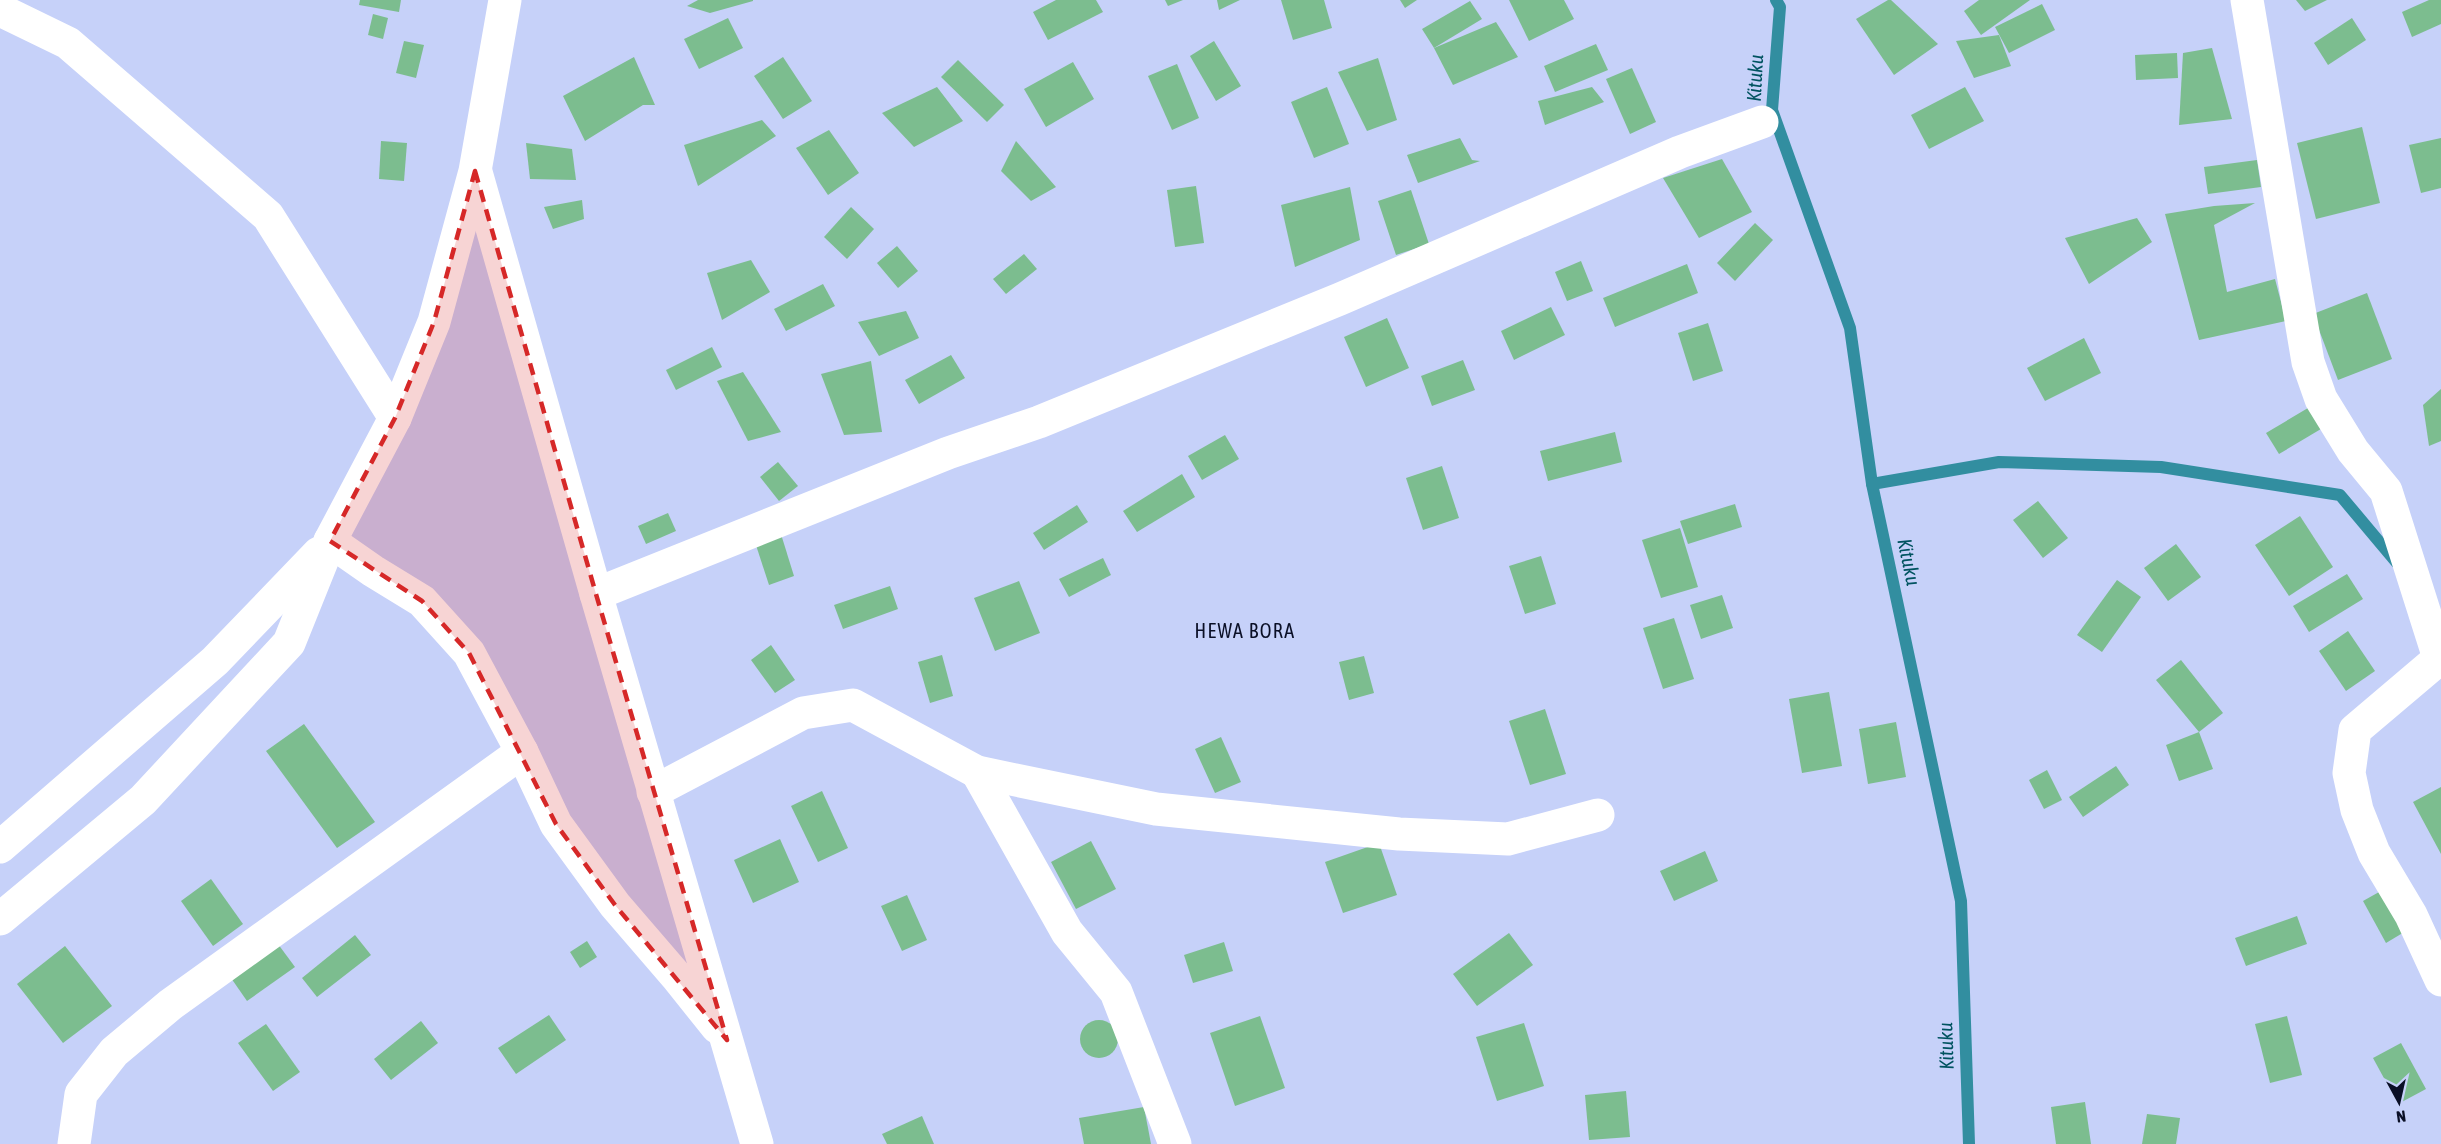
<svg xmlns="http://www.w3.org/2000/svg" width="2441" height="1144" viewBox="0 0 2441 1144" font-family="'Asap Condensed',sans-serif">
  <rect width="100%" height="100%" fill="#c6d1f9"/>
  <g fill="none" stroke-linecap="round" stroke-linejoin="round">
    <g stroke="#328ea0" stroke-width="12">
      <polyline points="1776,0 1780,7 1772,110 1850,328 1872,484 1961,901 1969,1144"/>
      <polyline points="1872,484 1999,462 2161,467 2340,495 2397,563"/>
    </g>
  </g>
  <g fill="#7cbd8f">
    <polygon points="360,0 401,0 399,12 359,5"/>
    <polygon points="698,0 753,0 753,1 710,13 687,6"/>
    <polygon points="1056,0 1096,0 1103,12 1048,40 1033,12"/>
    <polygon points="1165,0 1183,0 1168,6"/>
    <polygon points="1217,0 1240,0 1219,10"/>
    <polygon points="1281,0 1324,0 1332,28 1293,40"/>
    <polygon points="1400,0 1417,0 1405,8"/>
    <polygon points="1509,0 1564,0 1574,19 1529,41"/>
    <polygon points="1888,0 1891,0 1938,44 1894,75 1856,19"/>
    <polygon points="1979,0 2030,0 1981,35 1964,11"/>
    <polygon points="2296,0 2327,0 2305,11"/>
    <polygon points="2429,0 2441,0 2441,24 2412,37 2402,12"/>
    <polygon points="1470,1 1482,19 1434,48 1422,29"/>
    <polygon points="2042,4 2055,30 2009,53 1995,27"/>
    <polygon points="373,14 388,18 383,39 368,35"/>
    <polygon points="728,18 743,48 699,69 684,39"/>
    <polygon points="2352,18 2366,40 2328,65 2314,43"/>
    <polygon points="1496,22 1518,57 1453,85 1434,48"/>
    <polygon points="1999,35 2011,66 1974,78 1956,41"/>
    <polygon points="404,41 424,45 416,78 396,73"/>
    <polygon points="1214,41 1241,86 1216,101 1190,56"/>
    <polygon points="1596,44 1608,70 1555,92 1544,66"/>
    <polygon points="2212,48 2232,119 2179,125 2183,53"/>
    <polygon points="2177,53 2178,78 2136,80 2135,55"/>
    <polygon points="634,57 655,105 643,105 585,141 563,96"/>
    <polygon points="783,57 812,101 783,119 754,76"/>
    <polygon points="1378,58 1397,120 1367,131 1338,72"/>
    <polygon points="958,60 1004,105 987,122 941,77"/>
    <polygon points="1073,62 1094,99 1046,127 1024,89"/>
    <polygon points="1177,64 1199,118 1172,130 1148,76"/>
    <polygon points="1632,68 1656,122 1630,134 1606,79"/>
    <polygon points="937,87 963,121 914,147 882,113"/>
    <polygon points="1327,87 1349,144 1314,158 1291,102"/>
    <polygon points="1592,87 1604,102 1545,125 1538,101"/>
    <polygon points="1965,87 1984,121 1929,149 1911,115"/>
    <polygon points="762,120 776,136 698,186 684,145"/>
    <polygon points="2362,127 2380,203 2316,219 2297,143"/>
    <polygon points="829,130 859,173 828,195 796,148"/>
    <polygon points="1460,138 1472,160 1480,161 1418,183 1407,155"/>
    <polygon points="2441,138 2441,188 2421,193 2409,145"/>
    <polygon points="381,141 407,143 404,181 379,179"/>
    <polygon points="1016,141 1056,187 1031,201 1001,171"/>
    <polygon points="526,143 572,149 576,180 530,179"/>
    <polygon points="1722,159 1752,212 1699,238 1663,178"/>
    <polygon points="2257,160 2261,187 2208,194 2204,167"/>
    <polygon points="1196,186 1204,243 1175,247 1167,190"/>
    <polygon points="1350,187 1360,240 1295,267 1281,205"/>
    <polygon points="1411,190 1429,244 1396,255 1378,201"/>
    <polygon points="582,200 584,219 553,229 544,207"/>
    <polygon points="2255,203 2214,225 2227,292 2275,279 2286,321 2199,340 2165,214 2214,206"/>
    <polygon points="851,207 874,229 847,259 824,237"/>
    <polygon points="2137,218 2152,242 2089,284 2065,238"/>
    <polygon points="1755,223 1773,240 1735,281 1717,263"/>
    <polygon points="897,246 918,271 898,288 877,263"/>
    <polygon points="1024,254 1037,269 1006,294 993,279"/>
    <polygon points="751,260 770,292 722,320 707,273"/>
    <polygon points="1581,261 1593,291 1567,301 1555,272"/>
    <polygon points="1687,264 1698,293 1615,327 1603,298"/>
    <polygon points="823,284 835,306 786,331 774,309"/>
    <polygon points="2367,293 2392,359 2338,380 2313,314"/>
    <polygon points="1551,307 1565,335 1514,360 1501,331"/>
    <polygon points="906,311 919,338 879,356 858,322"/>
    <polygon points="1387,318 1409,368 1366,387 1344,337"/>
    <polygon points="1708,323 1723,371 1693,381 1678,333"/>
    <polygon points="2084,338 2101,373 2045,401 2027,368"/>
    <polygon points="712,347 722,367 676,390 666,370"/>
    <polygon points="951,355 965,378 919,404 905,380"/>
    <polygon points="1463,360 1475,390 1432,406 1421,376"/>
    <polygon points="871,361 882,432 844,435 821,374"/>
    <polygon points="743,372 781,432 748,441 717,381"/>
    <polygon points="2441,389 2441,441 2429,446 2423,405"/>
    <polygon points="2313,405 2326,426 2279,454 2266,433"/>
    <polygon points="1615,432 1622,462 1548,481 1540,451"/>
    <polygon points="1225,435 1239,459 1202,480 1188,456"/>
    <polygon points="778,462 798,486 779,501 760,477"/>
    <polygon points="1442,466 1459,518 1423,530 1406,478"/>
    <polygon points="1182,474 1195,497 1137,532 1123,511"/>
    <polygon points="2038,501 2068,538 2043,558 2013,520"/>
    <polygon points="1735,504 1742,527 1688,544 1680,521"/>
    <polygon points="1077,505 1088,522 1044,550 1033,533"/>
    <polygon points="668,513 676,531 646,544 638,526"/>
    <polygon points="2300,516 2333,567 2289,596 2255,545"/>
    <polygon points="1680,528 1698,587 1661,598 1642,540"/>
    <polygon points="780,531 794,576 769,585 754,539"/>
    <polygon points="2176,544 2201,577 2168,601 2144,568"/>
    <polygon points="1541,556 1556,604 1525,614 1509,566"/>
    <polygon points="1103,558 1111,575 1069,597 1059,579"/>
    <polygon points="2347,574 2363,599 2309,632 2293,606"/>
    <polygon points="2117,580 2141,597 2102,652 2077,635"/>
    <polygon points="1019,581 1040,633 995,651 974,598"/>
    <polygon points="890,586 898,609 843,629 834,605"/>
    <polygon points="1722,595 1733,628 1701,639 1690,605"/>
    <polygon points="1674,618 1694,679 1663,689 1643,628"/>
    <polygon points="2348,631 2375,671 2346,691 2319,651"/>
    <polygon points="771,645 795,680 775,693 751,660"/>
    <polygon points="942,655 953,696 930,703 918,662"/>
    <polygon points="1364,656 1374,693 1349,700 1339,662"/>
    <polygon points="2181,660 2223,713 2199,732 2156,680"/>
    <polygon points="1829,692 1842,766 1802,773 1789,699"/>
    <polygon points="1545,709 1566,774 1530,785 1509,721"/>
    <polygon points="1896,722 1906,777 1868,784 1859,729"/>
    <polygon points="304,724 375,822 337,848 266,751"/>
    <polygon points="2199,732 2213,769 2179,781 2166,745"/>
    <polygon points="1221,737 1241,782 1215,793 1195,749"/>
    <polygon points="2116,766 2129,785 2083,817 2069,797"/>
    <polygon points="2047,770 2062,800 2044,809 2029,780"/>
    <polygon points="2441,787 2441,854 2413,802"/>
    <polygon points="822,791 848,848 818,862 791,806"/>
    <polygon points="780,839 799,882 753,903 734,860"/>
    <polygon points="1091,841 1116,889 1076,909 1051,862"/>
    <polygon points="1379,843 1397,895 1343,913 1325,862"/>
    <polygon points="1705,851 1718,881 1674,901 1660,871"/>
    <polygon points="211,879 243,924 213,946 181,901"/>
    <polygon points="2388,887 2411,928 2386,943 2363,901"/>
    <polygon points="907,895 927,940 902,951 881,906"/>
    <polygon points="2297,916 2307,944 2246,966 2235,938"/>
    <polygon points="1509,933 1533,965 1477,1006 1453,974"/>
    <polygon points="355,935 371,955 317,997 302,978"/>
    <polygon points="587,941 597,957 580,968 570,952"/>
    <polygon points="1224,942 1233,971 1193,983 1184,955"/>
    <polygon points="278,944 295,967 247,1001 231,978"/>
    <polygon points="65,946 112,1006 63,1043 17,984"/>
    <polygon points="549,1015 566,1040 516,1074 498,1048"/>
    <polygon points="1260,1016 1285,1088 1235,1106 1210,1033"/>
    <polygon points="2287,1016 2302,1075 2270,1083 2255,1024"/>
    <circle cx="1099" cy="1039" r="19"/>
    <polygon points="421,1021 438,1043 391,1080 374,1059"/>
    <polygon points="1524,1023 1544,1086 1497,1101 1476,1037"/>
    <polygon points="266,1024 300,1072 273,1091 238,1043"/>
    <polygon points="2401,1043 2426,1089 2398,1104 2373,1058"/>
    <polygon points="1626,1091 1630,1137 1589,1140 1585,1095"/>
    <polygon points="2085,1102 2091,1144 2056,1144 2051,1107"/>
    <polygon points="1144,1107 1151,1144 1084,1144 1079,1118"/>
    <polygon points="2147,1114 2180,1118 2176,1144 2142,1144"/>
    <polygon points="922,1116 934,1144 887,1144 882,1134"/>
  </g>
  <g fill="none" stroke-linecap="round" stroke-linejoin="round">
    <g stroke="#fff" stroke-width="33">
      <polyline points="2247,0 2308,362 2321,399 2353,451 2386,491 2439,658"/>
      <polyline points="0,10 68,43 268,216 395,418"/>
      <polyline points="476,172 596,594 757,1144"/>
      <polyline points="330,541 373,571 422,601 469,653 522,752 556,824 615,905 677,977 717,1027"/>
      <polyline points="596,594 948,453 1039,422 1340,299 1680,152 1762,122"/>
      <polyline points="2441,657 2355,730 2349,773 2357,810 2374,853 2411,915 2441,980"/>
      <polyline points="977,772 1067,932 1116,992 1175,1144"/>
      <polyline points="653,792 803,713 853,705 977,772 1156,809 1399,834 1508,839 1598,815"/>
      <polyline points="0,847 215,661 319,553"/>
      <polyline points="0,919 143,800 289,643 330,541 395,418 434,322 475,171 505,0"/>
      <polyline points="74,1144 81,1094 114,1052 170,1005 522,752"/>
    </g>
  </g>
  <path fill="#d62828" fill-opacity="0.2" stroke="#d62828" stroke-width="4.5" stroke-dasharray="12 8" stroke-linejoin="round" d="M475,171L596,594L727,1040L615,905L556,824L469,653L422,601L330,541L395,418L434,322Z"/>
  <g text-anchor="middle" stroke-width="5" stroke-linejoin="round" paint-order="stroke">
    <g font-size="20" font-style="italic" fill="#005360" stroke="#c6d1f9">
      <text transform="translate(1755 78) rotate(-87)" y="7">Kituku</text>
      <text transform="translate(1909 562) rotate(78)" y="7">Kituku</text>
      <text transform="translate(1946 1046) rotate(-92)" y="7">Kituku</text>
    </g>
    <g font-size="20" letter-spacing="1.5" fill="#0a0f26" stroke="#c6d1f9">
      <text x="1245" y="638">HEWA BORA</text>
    </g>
  </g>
  <g transform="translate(2399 1102) rotate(172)" stroke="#c6d1f9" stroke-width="4.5" paint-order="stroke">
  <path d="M0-4.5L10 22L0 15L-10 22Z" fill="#0a0f26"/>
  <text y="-9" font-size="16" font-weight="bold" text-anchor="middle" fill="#0a0f26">N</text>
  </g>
</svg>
